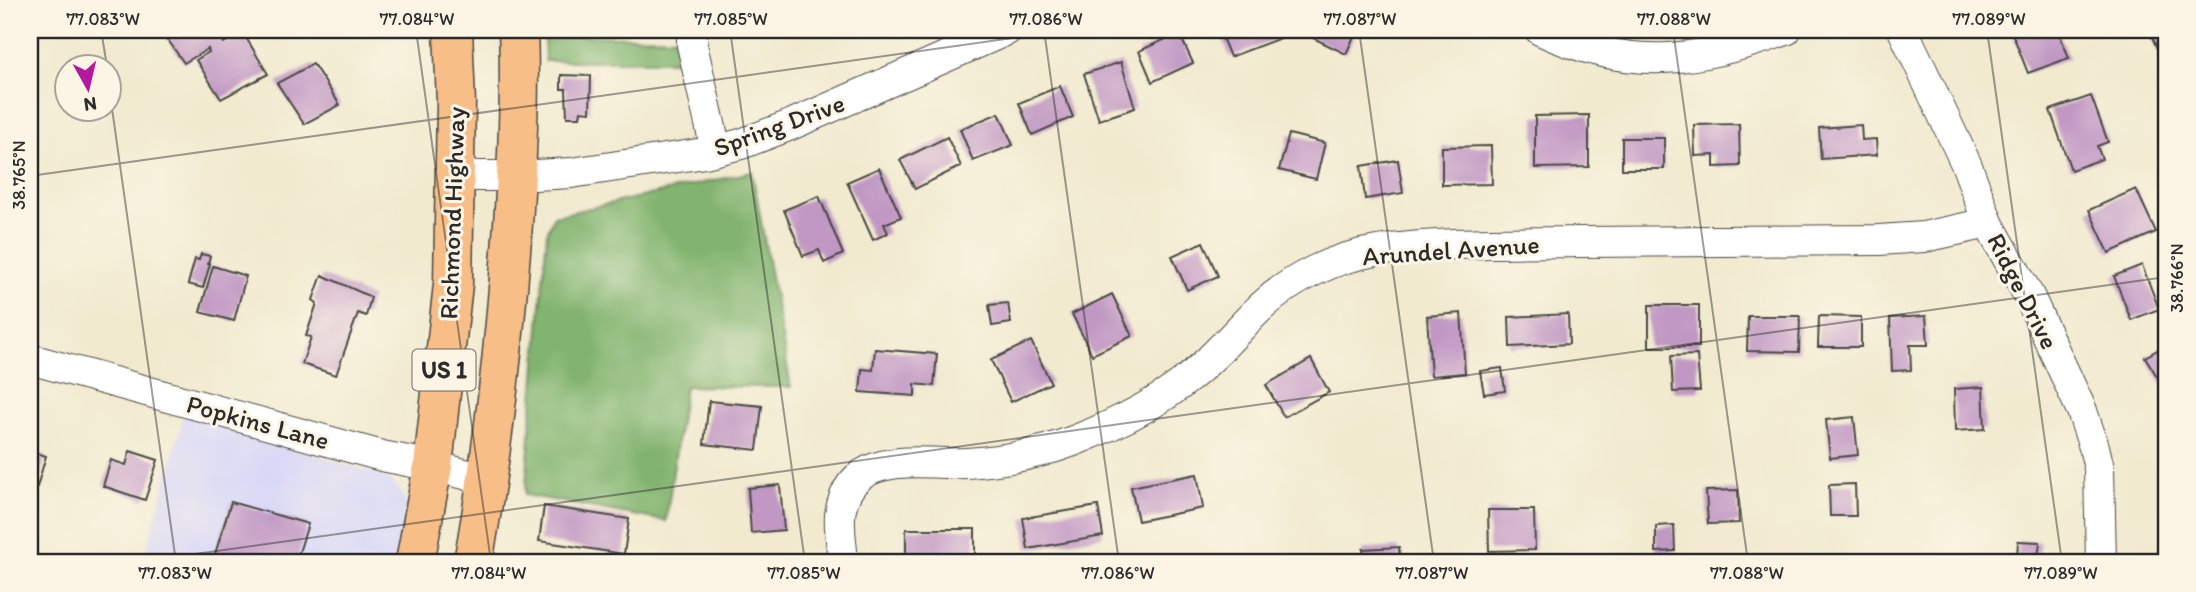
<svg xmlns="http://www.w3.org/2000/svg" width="2196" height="592" viewBox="0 0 2196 592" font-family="Itim,sans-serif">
  <rect width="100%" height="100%" fill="#fcf5e5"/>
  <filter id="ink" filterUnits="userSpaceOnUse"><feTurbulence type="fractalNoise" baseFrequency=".0143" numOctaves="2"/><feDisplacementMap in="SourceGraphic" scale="14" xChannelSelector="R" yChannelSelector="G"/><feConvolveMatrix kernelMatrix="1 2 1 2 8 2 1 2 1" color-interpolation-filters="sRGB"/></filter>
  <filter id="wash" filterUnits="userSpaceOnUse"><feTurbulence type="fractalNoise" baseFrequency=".00686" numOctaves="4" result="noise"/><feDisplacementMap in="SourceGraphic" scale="28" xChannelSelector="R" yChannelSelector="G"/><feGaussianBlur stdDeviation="1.57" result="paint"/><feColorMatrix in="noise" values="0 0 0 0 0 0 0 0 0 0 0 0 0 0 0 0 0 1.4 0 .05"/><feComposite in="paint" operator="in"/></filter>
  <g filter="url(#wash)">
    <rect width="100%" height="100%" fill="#f1eacf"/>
    <polygon fill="#d7d7f8" points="184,415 385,476 403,493 407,509 396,562 143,562"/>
    <g fill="#81b46e" stroke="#56704c" stroke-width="2">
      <polygon points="544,35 687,38 690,61 545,61"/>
      <polygon points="752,172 791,387 685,386 666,521 525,495 547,233 554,216"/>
    </g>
    <g id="blocks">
      <g fill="#c198c4">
        <polygon points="161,30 229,30 219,36 224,43 242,31 268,74 221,99 196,60 209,52 208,49 184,63"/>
        <polygon points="1219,30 1284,30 1286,36 1230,57"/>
        <polygon points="1312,30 1357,30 1346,54 1309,36"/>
        <polygon points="2011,30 2058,30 2069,58 2028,73"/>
        <polygon points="2149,30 2166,30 2166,53 2160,55"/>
        <polygon points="1179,33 1193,63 1152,82 1139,51"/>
        <polygon points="1121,62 1135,108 1099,120 1084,74"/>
        <polygon points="313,64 340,105 304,124 277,83"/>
        <polygon points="561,75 591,76 590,112 581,111 580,117 567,117 566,89 561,89"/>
        <polygon points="1060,86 1073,117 1032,135 1019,103"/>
        <polygon points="2091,96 2108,142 2097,146 2102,159 2071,170 2050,110"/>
        <polygon points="999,113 1013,145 973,161 960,129"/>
        <polygon points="1589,115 1589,167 1535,168 1535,116"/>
        <polygon points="1739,124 1740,166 1714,167 1714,155 1695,156 1694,125"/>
        <polygon points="1861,125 1862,140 1876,139 1877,155 1821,159 1819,128"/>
        <polygon points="1289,134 1325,143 1316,179 1279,170"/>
        <polygon points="947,137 961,166 915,189 900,160"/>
        <rect x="1622" y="138" width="42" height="31"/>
        <polygon points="1491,146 1492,184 1442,185 1442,147"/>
        <polygon points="1398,160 1403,193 1365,199 1361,166"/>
        <polygon points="879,168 901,217 884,224 888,233 873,240 847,182"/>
        <polygon points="2136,189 2156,232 2109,253 2089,210"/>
        <polygon points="819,196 843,254 824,263 819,250 803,256 784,210"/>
        <polygon points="1203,242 1218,276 1187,290 1172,256"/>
        <polygon points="201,254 210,256 208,263 210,264 203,288 188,284 195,259 199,260"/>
        <polygon points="2142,265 2159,309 2131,320 2114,276"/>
        <polygon points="213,266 246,276 234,321 200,312"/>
        <polygon points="322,275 371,297 366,316 358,313 336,375 302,364 311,337 306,336 317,303 313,300"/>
        <polygon points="1112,294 1132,336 1092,355 1072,314"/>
        <polygon points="1008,303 1011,323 992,326 989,305"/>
        <rect x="1649" y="305" width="50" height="42"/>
        <polygon points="1461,313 1465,373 1431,376 1427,316"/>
        <polygon points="1568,314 1569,344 1510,347 1509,317"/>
        <polygon points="1748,316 1800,316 1799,352 1747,351"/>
        <polygon points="1819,316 1861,317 1861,347 1818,347"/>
        <polygon points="1926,316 1928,345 1910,345 1911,370 1892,371 1890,318"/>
        <polygon points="1031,341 1051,383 1011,402 991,360"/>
        <polygon points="2166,345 2166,389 2165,389 2145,357"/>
        <polygon points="875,349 937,354 934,386 915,384 915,396 860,392 862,369 873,370"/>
        <polygon points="1697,355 1700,391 1673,392 1671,356"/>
        <polygon points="1311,359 1329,392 1284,417 1266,385"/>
        <polygon points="1502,368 1505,391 1484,394 1480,371"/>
        <polygon points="1983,387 1985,429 1955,431 1954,389"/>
        <polygon points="709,401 762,406 757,450 704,444"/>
        <polygon points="1854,417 1858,455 1830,458 1826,420"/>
        <polygon points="30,451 46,456 37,487 30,485"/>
        <polygon points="130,451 158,460 145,500 103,486 111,460 126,465"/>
        <polygon points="1197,474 1203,508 1138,521 1131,487"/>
        <polygon points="1855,484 1856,516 1830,516 1829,485"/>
        <polygon points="780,485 784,530 751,533 748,488"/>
        <polygon points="1738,490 1739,523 1708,524 1706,491"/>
        <polygon points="231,502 308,524 296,562 245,562 215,554"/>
        <polygon points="544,506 629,519 624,554 539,541"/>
        <polygon points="1098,506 1103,536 1028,549 1023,518"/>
        <polygon points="1488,510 1534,510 1535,550 1489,551"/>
        <polygon points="1674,525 1675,551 1656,552 1656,526"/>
        <polygon points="906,529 975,529 975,559 906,558"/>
        <polygon points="2018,541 2040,542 2038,558 2017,557"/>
        <polygon points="1399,547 1400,562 1364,562 1363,549"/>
        <rect x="2158" y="547" width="8" height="15"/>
      </g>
    </g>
  </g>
  <g filter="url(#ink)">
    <use href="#blocks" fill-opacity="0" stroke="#494844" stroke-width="2"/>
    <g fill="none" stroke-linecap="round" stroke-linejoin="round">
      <g stroke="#494844" stroke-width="32">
        <g id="street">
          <polyline points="692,30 692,45 716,150"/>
          <path d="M1540,30C1629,72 1696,63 1786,30"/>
          <polyline points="1903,30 1967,166 1988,223 2029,296 2082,411 2094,447 2099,468 2101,562"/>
          <polyline points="455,176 516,176 571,173 705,153 741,144 788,126 1007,30"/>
          <polyline points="30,359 382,456 433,466 488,480"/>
          <path d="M843,562C842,547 839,530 840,515C849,447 920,465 967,463C1003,461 1042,453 1076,440C1116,424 1156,405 1190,377C1216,356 1237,330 1261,307C1292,278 1335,257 1377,251C1445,241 1515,243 1583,242C1682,242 1781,241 1879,240L1924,237L1988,223"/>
        </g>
      </g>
      <g stroke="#494844" stroke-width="41">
        <g id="highway">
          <polyline points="415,562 433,466 453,284 456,103 453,30"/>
          <path d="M473,562C493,455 504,347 512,238C517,169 521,99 518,30"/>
        </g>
      </g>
      <use href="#street" stroke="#fff" stroke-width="30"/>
      <use href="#highway" stroke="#f7be88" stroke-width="38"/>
    </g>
  </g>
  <path fill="none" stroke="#2b2b2b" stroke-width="2" stroke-opacity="0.45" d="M101,30L107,66M416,30L491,562M730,30L805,562M1044,30L1119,562M1359,30L1434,562M1673,30L1748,562M1987,30L2062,562M108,80L176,562M30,176L1070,30M138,562L2166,277"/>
  <g text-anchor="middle" stroke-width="6" stroke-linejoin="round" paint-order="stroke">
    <rect fill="#fcf5e5" stroke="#6a6863" stroke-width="2" x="412.5" y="349.5" width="63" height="41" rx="5"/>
    <g font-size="24" font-weight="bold" fill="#2b2b2b">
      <text x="444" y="378">US 1</text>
    </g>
    <g font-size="26" fill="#2b2b2b" stroke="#fcf5e5">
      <text transform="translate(779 125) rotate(-20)" y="9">Spring Drive</text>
      <text transform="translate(452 213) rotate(-88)" y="9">Richmond Highway</text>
      <text transform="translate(1451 250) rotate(-4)" y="9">Arundel Avenue</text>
      <text transform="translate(2023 291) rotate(63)" y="9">Ridge Drive</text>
      <text transform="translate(258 422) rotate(15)" y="9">Popkins Lane</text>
    </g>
  </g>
  <rect width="2196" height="592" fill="none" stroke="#fcf5e5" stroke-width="77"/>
  <g transform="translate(88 88) rotate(172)"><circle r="33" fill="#fcf5e5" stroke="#a8a49b" stroke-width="2"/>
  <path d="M0-5L12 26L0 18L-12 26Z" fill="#b5179e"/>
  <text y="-10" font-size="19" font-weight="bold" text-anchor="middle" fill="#2b2b2b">N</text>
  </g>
  <rect x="38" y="38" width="2120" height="516" fill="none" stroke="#2b2b2b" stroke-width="2.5"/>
  <g font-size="18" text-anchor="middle" fill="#2b2b2b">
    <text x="103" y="25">77.083°W</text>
    <text x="417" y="25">77.084°W</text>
    <text x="731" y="25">77.085°W</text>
    <text x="1046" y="25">77.086°W</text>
    <text x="1360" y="25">77.087°W</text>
    <text x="1674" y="25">77.088°W</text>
    <text x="1989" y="25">77.089°W</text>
    <text transform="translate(19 175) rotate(-90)" y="6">38.765°N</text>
    <text transform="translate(2177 278) rotate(-90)" y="6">38.766°N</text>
    <text x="175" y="579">77.083°W</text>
    <text x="489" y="579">77.084°W</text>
    <text x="804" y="579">77.085°W</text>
    <text x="1118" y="579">77.086°W</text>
    <text x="1432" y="579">77.087°W</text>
    <text x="1747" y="579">77.088°W</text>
    <text x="2061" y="579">77.089°W</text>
  </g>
</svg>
